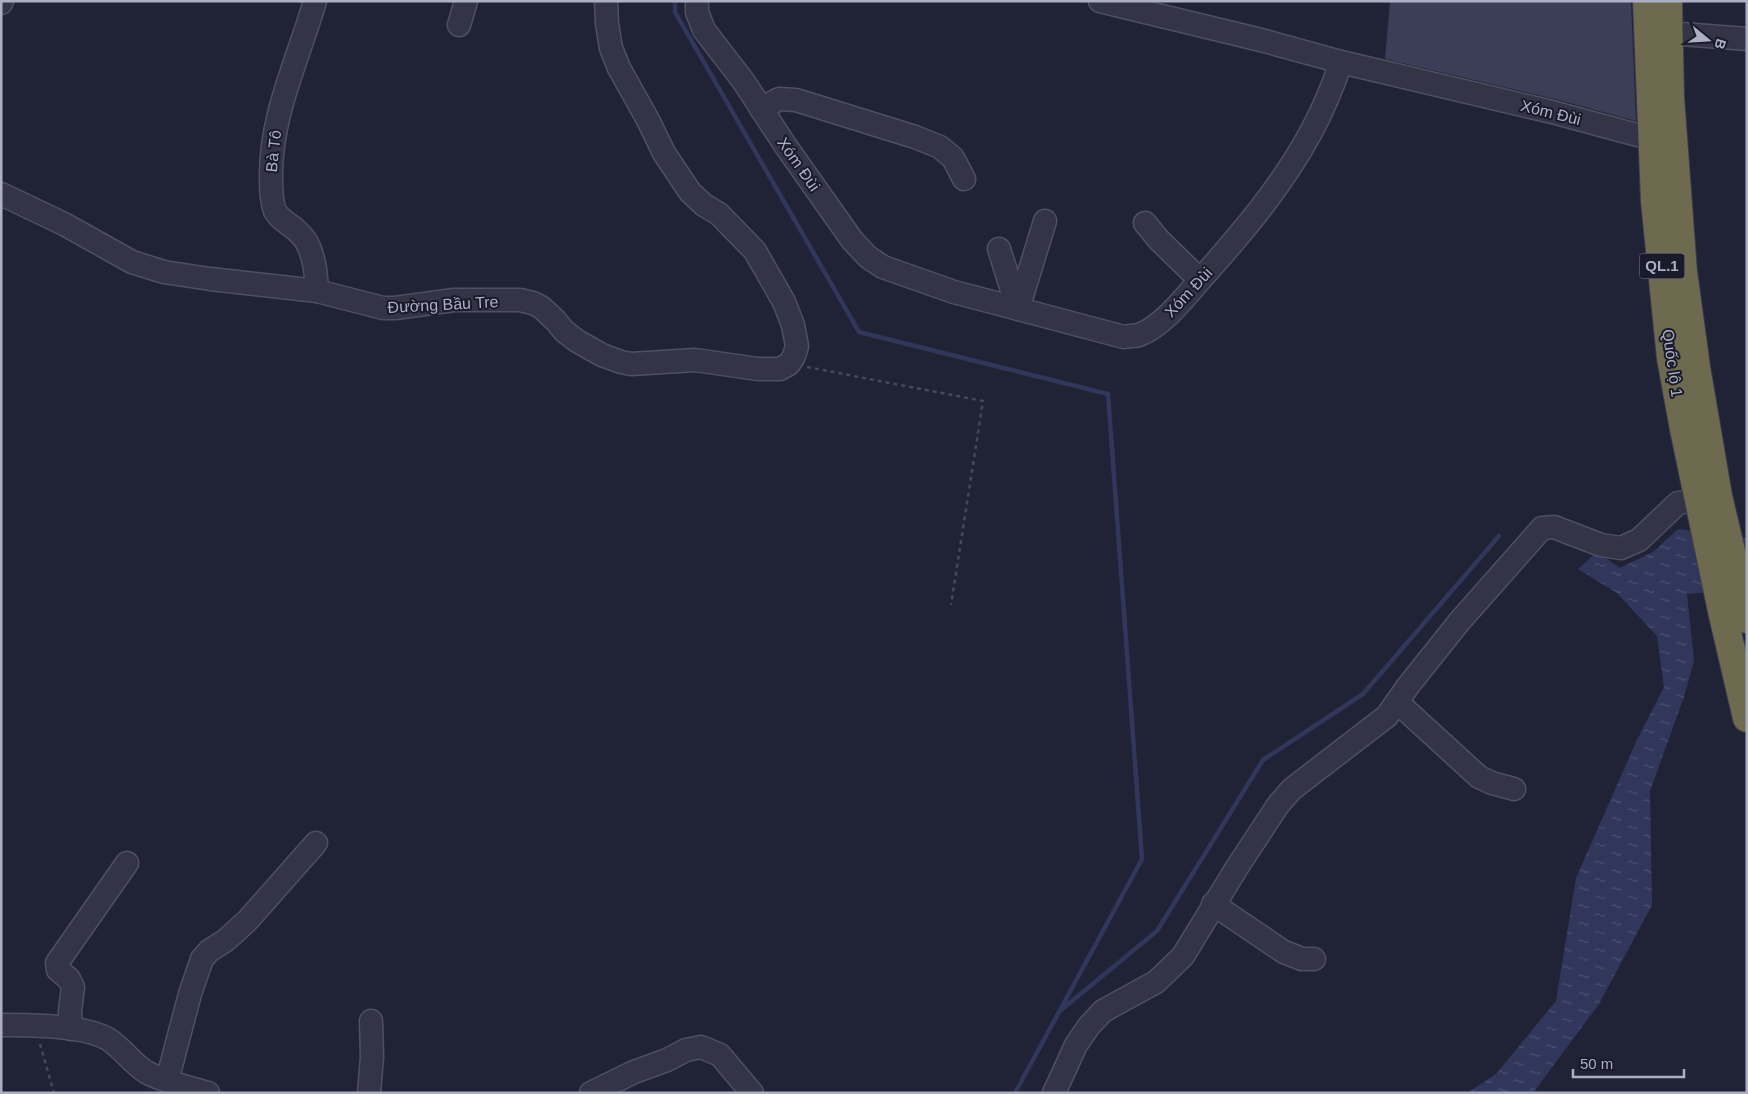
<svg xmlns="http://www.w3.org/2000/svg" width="1748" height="1094" viewBox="0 0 1748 1094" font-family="Arial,sans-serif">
  <defs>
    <pattern id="water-ripples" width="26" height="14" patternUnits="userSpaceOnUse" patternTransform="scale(1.25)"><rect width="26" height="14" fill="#31375b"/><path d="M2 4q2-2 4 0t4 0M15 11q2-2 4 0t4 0" fill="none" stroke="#4c5171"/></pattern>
  </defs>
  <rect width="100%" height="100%" fill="#202336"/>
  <polygon fill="url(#water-ripples)" points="1678,529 1747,538 1747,589 1687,594 1694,661 1684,697 1650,791 1652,905 1599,1004 1533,1093 1467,1093 1496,1074 1556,1001 1576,878 1637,740 1664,687 1657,636 1617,593 1578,569 1597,552 1620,568 1653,552"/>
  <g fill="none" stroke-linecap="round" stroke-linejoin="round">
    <g stroke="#31375b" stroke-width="4.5">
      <polyline points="675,1 675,12 859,332 1108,394 1142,859 1015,1093"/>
      <polyline points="1061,1010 1157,931 1263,760 1363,694 1499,536"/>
    </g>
  </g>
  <polygon fill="#3b3e56" points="1390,1 1631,1 1636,121 1555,99 1385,59"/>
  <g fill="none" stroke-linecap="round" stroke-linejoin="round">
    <g stroke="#4d5062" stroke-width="25">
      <g id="minor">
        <path d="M315,1C298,60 270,116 271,178C271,188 271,201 275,211C280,220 288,223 295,229C299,233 305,238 307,243C315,258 316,275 317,291"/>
        <path d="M697,1V12L704,30L744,82L785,145L852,240L868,257L883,267L954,292L1124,337C1129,336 1135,336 1139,335C1163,326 1185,297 1201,279C1242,233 1282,186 1311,132C1323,110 1333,86 1341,62L1552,112L1652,139"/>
        <polyline points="1100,1 1261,40 1341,62"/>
        <polyline points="1,3 2,1"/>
        <polyline points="459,25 466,1"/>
        <polyline points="1668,33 1747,39"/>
        <polyline points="761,109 779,99 796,100 915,137 940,147 953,158 964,179"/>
        <polyline points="1,194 64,224 132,262 164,272 210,279 317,291 383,308 395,308 454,300 520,300 533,303 541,307 556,321 564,331 577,341 602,355 621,362 631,364 695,360 758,369 780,369 789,364 794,356 797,346 793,325 784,302 755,251 719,214 704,205 690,192 664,153 648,120 619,68 611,48 607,24 606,1"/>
        <polyline points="1145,223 1159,240 1200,280"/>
        <polyline points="999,249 1018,309 1045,221"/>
        <polyline points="1397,702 1479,777 1492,783 1514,789"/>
        <polyline points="1213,904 1284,952 1302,959 1314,959"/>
        <path d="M1,1025C30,1025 83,1025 108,1039C122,1048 132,1063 146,1072C164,1082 188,1087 208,1093"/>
        <polyline points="71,1029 70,1011 73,987 69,979 58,970 57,963 127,863"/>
        <polyline points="167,1081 190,994 202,959 209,951 226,940 247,921 316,843"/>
        <polyline points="369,1093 372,1057 371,1021"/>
        <polyline points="591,1093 634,1072 667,1060 686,1050 701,1047 720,1055 752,1093"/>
        <polyline points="1054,1093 1076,1045 1089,1026 1103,1011 1156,982 1183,956 1236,869 1278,805 1292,789 1387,716 1408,686 1459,622 1542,528 1554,527 1601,545 1621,548 1639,540 1678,503 1699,500"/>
      </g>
    </g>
    <g stroke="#3a3d4e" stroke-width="30">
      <g id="highway">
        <polyline points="1647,1 1655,201 1671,358 1684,429 1722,611 1747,718"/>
        <polyline points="1668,1 1670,97 1683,272 1696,367 1718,496 1747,619"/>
      </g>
    </g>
    <g stroke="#3f4c55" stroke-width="2.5" stroke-dasharray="4 4" stroke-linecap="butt">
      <polyline points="807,367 983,401 951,605"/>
      <polyline points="40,1044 54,1093"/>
    </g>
    <use href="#minor" stroke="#333547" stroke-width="22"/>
    <use href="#highway" stroke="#6d6a50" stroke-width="28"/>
  </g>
  <g text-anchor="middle" stroke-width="4" stroke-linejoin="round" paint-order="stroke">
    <rect fill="#191b2b" stroke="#818396" stroke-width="1" x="1639.5" y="253.5" width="45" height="25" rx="4"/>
    <g font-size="15" font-weight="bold" fill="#adafc4">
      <text x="1662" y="271">QL.1</text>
    </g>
    <g font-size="16" fill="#adafc4" stroke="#191b2b">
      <text transform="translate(1551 112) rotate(14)" y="6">Xóm Đùi</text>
      <text transform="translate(273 151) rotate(-84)" y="6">Bà Tô</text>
      <text transform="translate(799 164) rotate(55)" y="6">Xóm Đùi</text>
      <text transform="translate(1188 292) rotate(-47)" y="6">Xóm Đùi</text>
      <text transform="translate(443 304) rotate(-3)" y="6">Đường Bầu Tre</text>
      <text transform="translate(1673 363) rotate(82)" y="6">Quốc lộ 1</text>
    </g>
  </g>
  <rect width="1748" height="1094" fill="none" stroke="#adafc4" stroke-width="5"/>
  <g transform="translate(1708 40) rotate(108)" stroke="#191b2b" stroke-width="4" paint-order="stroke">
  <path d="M0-4L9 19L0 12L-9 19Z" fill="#adafc4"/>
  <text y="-8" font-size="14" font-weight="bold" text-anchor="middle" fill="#adafc4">B</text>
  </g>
  <path d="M1573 1069v8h111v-8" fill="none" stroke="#adafc4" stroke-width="2.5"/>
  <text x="1580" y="1069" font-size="15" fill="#adafc4" stroke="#191b2b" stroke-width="4" paint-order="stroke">50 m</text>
</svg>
